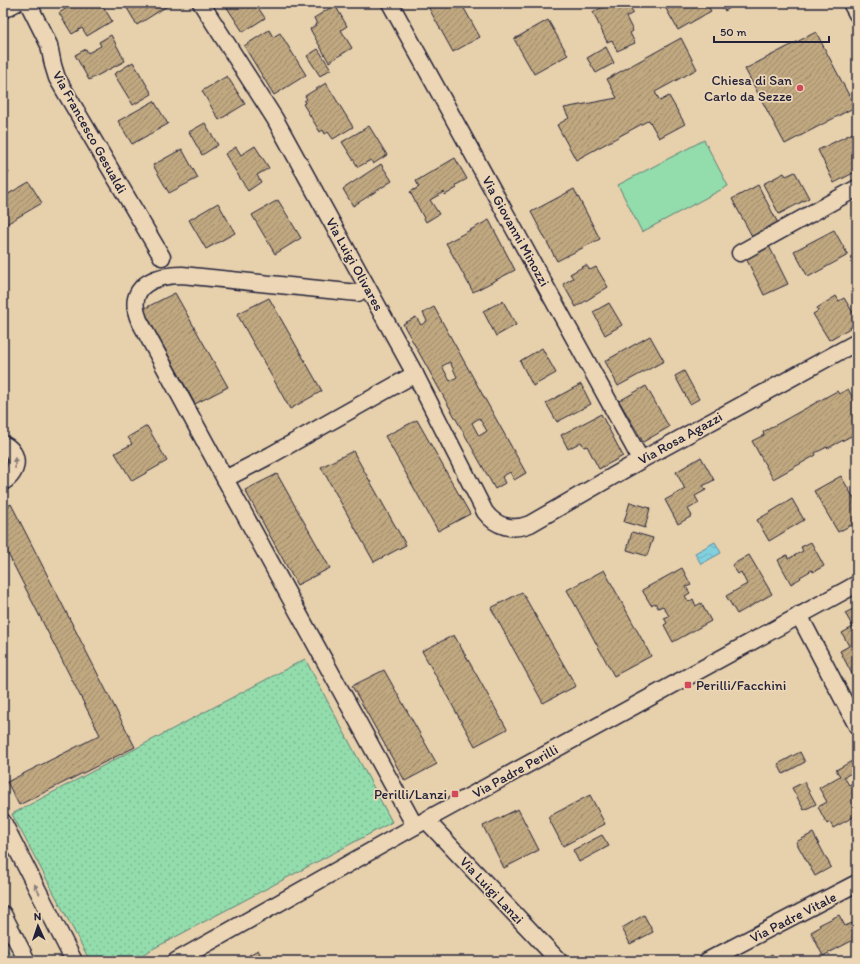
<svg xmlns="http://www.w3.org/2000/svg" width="860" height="964" viewBox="0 0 860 964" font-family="Itim,sans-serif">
  <defs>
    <pattern id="green-dots" width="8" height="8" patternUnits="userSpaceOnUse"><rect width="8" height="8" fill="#93dcac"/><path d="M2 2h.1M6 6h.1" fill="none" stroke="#7ebc95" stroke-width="1.8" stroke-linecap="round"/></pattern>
    <pattern id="water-waves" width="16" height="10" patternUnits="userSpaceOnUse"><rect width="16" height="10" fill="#81d0de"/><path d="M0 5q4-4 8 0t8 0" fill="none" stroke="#6fb2bf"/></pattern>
    <pattern id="building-hatch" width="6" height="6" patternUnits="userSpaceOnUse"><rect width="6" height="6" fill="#c0a880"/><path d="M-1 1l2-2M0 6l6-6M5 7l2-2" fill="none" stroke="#9c886a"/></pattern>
  </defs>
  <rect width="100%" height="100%" fill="#e7d0ac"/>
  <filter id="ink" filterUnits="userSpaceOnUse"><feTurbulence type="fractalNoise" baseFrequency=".025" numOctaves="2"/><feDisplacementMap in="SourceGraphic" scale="8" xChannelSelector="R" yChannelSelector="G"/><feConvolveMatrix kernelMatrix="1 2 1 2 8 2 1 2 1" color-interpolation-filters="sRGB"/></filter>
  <g filter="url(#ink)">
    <g fill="url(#green-dots)" stroke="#5a7f74">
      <polygon points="305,659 392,822 130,961 90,961 12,814"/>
      <polygon points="3,942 13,961 3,961"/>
    </g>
    <polygon fill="#93dcac" stroke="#5a7f74" points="704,140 728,186 642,232 618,185"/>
    <polygon fill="url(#water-waves)" stroke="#5b8a9d" points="715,542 721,553 701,564 695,553"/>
    <g fill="url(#building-hatch)" stroke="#22223b" fill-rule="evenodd">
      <polygon points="75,3 101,3 112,21 87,36 82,28 72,34 59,13"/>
      <polygon points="124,3 172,3 137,25"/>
      <polygon points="224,3 255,3 265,18 243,32"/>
      <polygon points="426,3 461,3 480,37 453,52"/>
      <polygon points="602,3 628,3 633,13 626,17 633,31 630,33 635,43 617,51 612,40 607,42 593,12 603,7"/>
      <polygon points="667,3 706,3 711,11 678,30 665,7 668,5"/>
      <polygon points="720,3 738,3 725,11"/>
      <polygon points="335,5 347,26 341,30 352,48 329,62 310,29 317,24 314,18"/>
      <polygon points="548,20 568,55 534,74 514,39"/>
      <polygon points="269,30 273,37 280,33 306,75 274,95 244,46"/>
      <polygon points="816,32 855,107 785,144 745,69"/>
      <polygon points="111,35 125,61 89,80 75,55 86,49 88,53 101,46 99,42"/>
      <polygon points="681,38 697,69 655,92 660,101 669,96 685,124 659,138 649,120 576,160 557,125 569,118 564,108 617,98 607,79"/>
      <polygon points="606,47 614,63 596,73 587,58"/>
      <polygon points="318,49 331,69 320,76 307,56"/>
      <polygon points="133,62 152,94 133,105 114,74"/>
      <polygon points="227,76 245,104 219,120 202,91"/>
      <polygon points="326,83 353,127 333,139 328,132 325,134 323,130 320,132 303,104 305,103 304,101 307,99 305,96"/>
      <polygon points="154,101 168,124 132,144 118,121"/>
      <polygon points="205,123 218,145 202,155 189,132"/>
      <polygon points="369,126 387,155 373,164 371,160 358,167 342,142"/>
      <polygon points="857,131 857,164 855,165 857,171 834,183 818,150"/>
      <polygon points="255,146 269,168 257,175 261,182 248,191 225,154 236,147 241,155"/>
      <polygon points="182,149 198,178 169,193 153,165"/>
      <polygon points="3,156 8,164 4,166 9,173 3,176"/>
      <polygon points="455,158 467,179 456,185 457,188 445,195 444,192 430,200 439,214 426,222 410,192 419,187 416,181"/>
      <polygon points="381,164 392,181 353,206 343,189"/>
      <polygon points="795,172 809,198 779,214 763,184 784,173 786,176"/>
      <polygon points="29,182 42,203 3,226 3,197"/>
      <polygon points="758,185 779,225 753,238 732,199"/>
      <polygon points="574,189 600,239 557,261 531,212"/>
      <polygon points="278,200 301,238 275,254 252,215"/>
      <polygon points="218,203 235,233 206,249 189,220"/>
      <polygon points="489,220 515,270 473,292 446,243"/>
      <polygon points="834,230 848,255 808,277 794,251"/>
      <polygon points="767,242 788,284 764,295 744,254"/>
      <polygon points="586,265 590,270 596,267 608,287 576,307 563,284 573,278 570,274"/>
      <polygon points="175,293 228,387 195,404 143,309"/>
      <polygon points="836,296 839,301 844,298 857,319 857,324 829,340 813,314 818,311 817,308"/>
      <polygon points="269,298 322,391 290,409 237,314"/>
      <polygon points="503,301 516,325 496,336 483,311"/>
      <polygon points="609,303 622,325 605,335 593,312"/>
      <path d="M434,307L526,473L514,480L510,472L502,477L505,483L495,489L403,324L416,317L421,325L427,321L423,313ZM450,362L457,377L450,381L442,366ZM479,418L487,431L479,436L472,423Z"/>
      <polygon points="650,336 664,361 618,386 605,361"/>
      <polygon points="542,348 556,373 533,386 520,361"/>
      <polygon points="684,371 699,399 690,404 675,376"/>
      <polygon points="581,384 591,404 557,422 546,403"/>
      <polygon points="646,386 669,427 643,442 619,401"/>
      <polygon points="848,389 857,405 857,433 828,448 827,447 815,453 816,455 773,479 752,441 764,435 763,432 837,391 839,394"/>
      <polygon points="601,414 623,456 599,469 587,446 584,447 581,442 568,449 561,435"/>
      <polygon points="417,420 470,514 438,531 385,436"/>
      <polygon points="147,426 167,461 132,481 115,453 132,444 128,437"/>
      <polygon points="353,451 406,545 374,562 321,467"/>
      <polygon points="701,457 714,480 703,486 706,490 695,496 699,503 688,509 692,516 678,524 665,500 685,489 676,472"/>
      <polygon points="277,474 330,568 297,585 245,490"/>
      <polygon points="841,476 857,504 857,522 838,532 814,491"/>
      <polygon points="792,499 804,520 769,541 757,520"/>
      <polygon points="630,502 650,508 645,528 624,522"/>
      <polygon points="11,504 135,747 19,805 7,782 100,735 3,544 3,509"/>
      <polygon points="632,532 653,538 647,556 627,550"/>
      <polygon points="811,542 824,566 813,572 812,570 800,577 801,578 791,584 778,560 787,555 788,559 803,551 801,547"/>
      <polygon points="749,555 772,594 737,614 726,596 747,584 741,572 738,574 732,565"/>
      <polygon points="682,568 691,585 686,587 690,593 685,596 689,602 693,599 696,606 701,603 711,621 673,642 664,625 667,623 664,618 669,616 663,606 658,608 655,603 651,605 642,590"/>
      <polygon points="604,570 651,656 614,676 567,590"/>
      <polygon points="522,592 576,686 543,703 491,608"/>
      <polygon points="857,607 857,672 852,674 840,651 849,646 842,633 853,627 845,613"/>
      <polygon points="454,635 507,729 475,746 422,651"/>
      <polygon points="384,670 437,764 405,781 352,686"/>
      <polygon points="800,752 805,762 783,774 778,764"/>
      <polygon points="852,761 857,770 844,777 849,785 857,781 857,804 855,805 857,809 857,815 833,828 830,822 827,824 818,807 827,802 819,788 840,776 836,770"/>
      <polygon points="804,782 816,804 804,810 792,788"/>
      <polygon points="590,795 605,824 563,846 548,817"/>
      <polygon points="518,809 539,850 504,868 483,826"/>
      <polygon points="813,833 831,867 815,876 796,842"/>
      <polygon points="602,835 609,846 579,862 573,850"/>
      <polygon points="644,915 653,932 630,944 622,928"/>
      <polygon points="839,915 845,926 852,923 857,933 857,938 823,956 811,932 820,927 819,925"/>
      <polygon points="258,950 264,961 252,961 249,955"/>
      <polygon points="772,954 776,961 759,961"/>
    </g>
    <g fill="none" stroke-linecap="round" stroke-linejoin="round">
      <g stroke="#22223b" stroke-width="19">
        <g id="minor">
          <polyline points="28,3 49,45 53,65 57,78 162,257"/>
          <path d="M201,3L275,119L415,374L485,512C496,527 513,531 530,524L641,460L857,342"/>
          <polyline points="390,3 641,460"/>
          <polyline points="851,3 857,14"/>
          <polyline points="3,10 16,3"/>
          <polyline points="740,253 857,188"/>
          <path d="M3,444C21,452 19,473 3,482"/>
          <path d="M225,479L139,320C125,286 155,275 182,275L358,293"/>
          <polyline points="799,615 857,726"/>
          <polyline points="426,820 559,961"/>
          <polyline points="3,822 74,961"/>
          <polyline points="415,826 225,479 271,455 415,374"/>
          <polyline points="3,914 27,961"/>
          <polyline points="176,961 426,820 857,584"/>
          <polyline points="707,961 857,883"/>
        </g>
      </g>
      <use href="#minor" stroke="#ecd6b5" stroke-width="16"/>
    </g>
    <defs><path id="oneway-solid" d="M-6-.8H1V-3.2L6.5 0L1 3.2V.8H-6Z"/></defs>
    <g fill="#877c78">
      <use href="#oneway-solid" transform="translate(15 463) rotate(-91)"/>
      <use href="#oneway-solid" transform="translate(37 889) rotate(-117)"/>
    </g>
  </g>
  <g fill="#d1495b" stroke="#ecd6b5" stroke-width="1.5">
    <circle cx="800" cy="88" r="4"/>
    <rect x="684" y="681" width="8" height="8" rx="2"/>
    <rect x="451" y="790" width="8" height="8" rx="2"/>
  </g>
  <g text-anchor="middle" stroke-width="3.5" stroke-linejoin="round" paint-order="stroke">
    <g font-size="14" fill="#22223b" stroke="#ecd6b5" text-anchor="end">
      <text x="792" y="85">Chiesa di San<tspan x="792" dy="16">Carlo da Sezze</tspan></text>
      <text x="696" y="690" text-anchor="start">Perilli/Facchini</text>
      <text x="447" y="799">Perilli/Lanzi</text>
    </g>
    <g font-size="14" fill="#22223b" stroke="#ecd6b5">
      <text transform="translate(90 132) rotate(61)" y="5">Via Francesco Gesualdi</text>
      <text transform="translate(516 231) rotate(61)" y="5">Via Giovanni Minozzi</text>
      <text transform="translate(355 264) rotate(61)" y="5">Via Luigi Olivares</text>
      <text transform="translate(680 438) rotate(-29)" y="5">Via Rosa Agazzi</text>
      <text transform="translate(515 771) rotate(-29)" y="5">Via Padre Perilli</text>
      <text transform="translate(492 890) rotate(47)" y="5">Via Luigi Lanzi</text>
      <text transform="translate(793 917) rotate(-27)" y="5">Via Padre Vitale</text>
    </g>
  </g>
  <rect width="860" height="964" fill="none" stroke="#ecd6b5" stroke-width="16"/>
  <rect x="8" y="8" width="844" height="948" fill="none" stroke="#22223b" stroke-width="1.5" filter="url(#ink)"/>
  <g transform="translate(38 926) rotate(357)" stroke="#ecd6b5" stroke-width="3" paint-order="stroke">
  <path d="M0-3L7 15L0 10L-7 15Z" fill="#22223b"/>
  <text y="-6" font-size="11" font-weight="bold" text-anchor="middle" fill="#22223b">N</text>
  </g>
  <path d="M714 36v6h115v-6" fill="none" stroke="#22223b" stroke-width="2"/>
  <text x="720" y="36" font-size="12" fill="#22223b" stroke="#ecd6b5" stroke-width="3" paint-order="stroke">50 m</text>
</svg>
